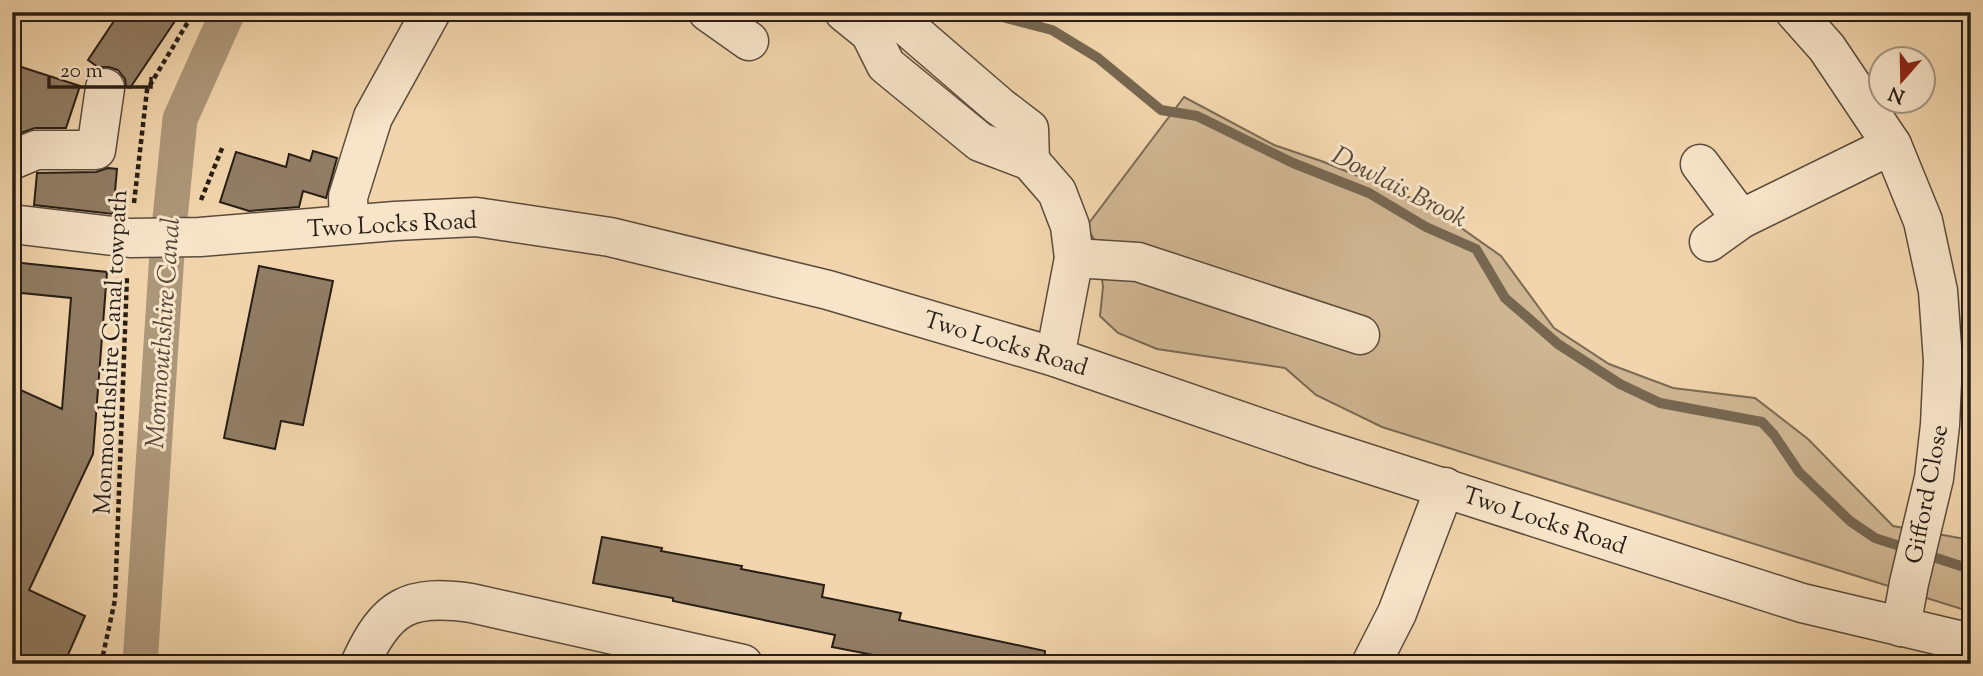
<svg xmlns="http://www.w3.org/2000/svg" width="1983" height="676" viewBox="0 0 1983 676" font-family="'Sorts Mill Goudy',serif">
  <rect width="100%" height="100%" fill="#f2d5ac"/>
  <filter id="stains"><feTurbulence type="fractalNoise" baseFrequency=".00286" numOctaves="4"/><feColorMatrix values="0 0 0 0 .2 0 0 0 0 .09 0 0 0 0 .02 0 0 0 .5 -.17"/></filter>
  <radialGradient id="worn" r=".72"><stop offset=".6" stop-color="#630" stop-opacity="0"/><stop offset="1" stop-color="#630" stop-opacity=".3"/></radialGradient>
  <polygon fill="#cfb692" stroke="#7b6a54" stroke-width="2" points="1184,97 1274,145 1324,162 1430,206 1501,256 1554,328 1609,364 1673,388 1755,398 1808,439 1893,526 1971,540 1971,612 1382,427 1316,395 1285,368 1157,349 1118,333 1100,316 1103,287 1098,245 1086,227"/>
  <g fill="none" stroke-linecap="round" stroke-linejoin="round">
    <polyline stroke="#776751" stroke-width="10" points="983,12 1052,30 1098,58 1161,110 1197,116 1293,163 1369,193 1426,227 1476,249 1505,298 1558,344 1620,384 1660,403 1762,422 1774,435 1799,472 1850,521 1875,538 1964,567 1971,566"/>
    <polyline stroke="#ad9779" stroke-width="35" points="140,664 168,238 180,119 228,12"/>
  </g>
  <g fill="#917d64" stroke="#271e16" stroke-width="2">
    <polygon points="120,12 181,12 130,88 126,86 125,79 118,70 109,67 98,67 88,60"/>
    <polygon points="12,64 80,86 66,128 35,128 18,134 12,132"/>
    <polygon points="313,151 337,158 326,198 303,191 299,207 249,211 220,202 236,152 286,167 289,154 310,161"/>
    <polygon points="108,168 117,169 113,214 34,205 37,173 96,172"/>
    <polygon points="12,262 107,272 93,454 29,590 85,616 64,664 12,664 12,386 62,409 71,298 12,292"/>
    <polygon points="259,266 333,281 303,425 281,421 275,449 224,438"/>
    <polygon points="602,537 662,548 661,551 742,566 741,569 824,585 822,597 901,613 899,620 1045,651 1044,664 920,664 832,647 835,635 673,601 673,598 593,583"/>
  </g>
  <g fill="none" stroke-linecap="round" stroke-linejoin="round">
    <g stroke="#5a4c3c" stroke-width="41">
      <g id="minor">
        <polyline points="708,12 749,41"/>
        <polyline points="844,12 870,33 886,65 980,142 1030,161 1057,192 1070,226 1074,258 1055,357"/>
        <polyline points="890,12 999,106 1029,129 1030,161"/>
        <polyline points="1795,12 1827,48 1892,145 1923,221 1938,291 1943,361 1940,425 1934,478 1909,583 1901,627"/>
        <polyline points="12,160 36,150 96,150 105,88"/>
        <polyline points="1700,164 1741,219 1892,145"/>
        <polyline points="12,224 130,238 200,237 395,221 476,217 610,237 828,290 1055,357 1316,447 1802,603 1971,643"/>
        <polyline points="349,224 348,197 373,117 431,12"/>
        <polyline points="1709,242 1741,219"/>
        <polyline points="1074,258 1138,262 1360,335"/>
        <path d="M360,664C386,606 409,594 471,603L743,664"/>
        <polyline points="1371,664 1397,613 1445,487"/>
      </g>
    </g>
    <g stroke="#271e16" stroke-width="4.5" stroke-dasharray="5 3.5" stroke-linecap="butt">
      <polyline points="201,200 223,146"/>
      <polyline points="134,203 147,90 194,12"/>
      <polyline points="101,664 115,600 127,275"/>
    </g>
    <use href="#minor" stroke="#f7e4c9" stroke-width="38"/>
  </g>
  <g text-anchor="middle" stroke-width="6" stroke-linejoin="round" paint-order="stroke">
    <g font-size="24" fill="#271e16" stroke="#f7e4c9">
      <text transform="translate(392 224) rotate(-3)" y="8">Two Locks Road</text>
      <text transform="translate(1006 343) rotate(17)" y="8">Two Locks Road</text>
      <text transform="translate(110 352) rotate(-87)" y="8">Monmouthshire Canal towpath</text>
      <text transform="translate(1926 494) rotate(-79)" y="8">Gifford Close</text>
      <text transform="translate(1545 520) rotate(18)" y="8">Two Locks Road</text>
    </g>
    <g font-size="26" font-style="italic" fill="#564839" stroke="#f7e4c9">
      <text transform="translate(1400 186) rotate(27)" y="9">Dowlais Brook</text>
      <text transform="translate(162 333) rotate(-86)" y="9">Monmouthshire Canal</text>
    </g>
  </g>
  <rect width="1983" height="676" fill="none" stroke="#f2d5ac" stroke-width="42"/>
  <rect x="14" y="14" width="1955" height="648" fill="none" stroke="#271e16" stroke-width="3.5"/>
  <rect x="21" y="21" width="1941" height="634" fill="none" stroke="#271e16" stroke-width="2"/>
  <g transform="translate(1902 80) rotate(200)"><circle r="33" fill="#f7e4c9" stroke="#a49581" stroke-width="2"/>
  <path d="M0-5L12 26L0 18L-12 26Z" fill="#8f2418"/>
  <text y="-10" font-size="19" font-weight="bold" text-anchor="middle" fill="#271e16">N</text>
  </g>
  <path d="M49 77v10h102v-10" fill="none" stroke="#271e16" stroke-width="3.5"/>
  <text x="60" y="77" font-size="21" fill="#271e16" stroke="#f7e4c9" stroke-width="5" paint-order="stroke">20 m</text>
  <rect width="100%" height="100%" filter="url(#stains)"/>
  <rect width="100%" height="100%" fill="url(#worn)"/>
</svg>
